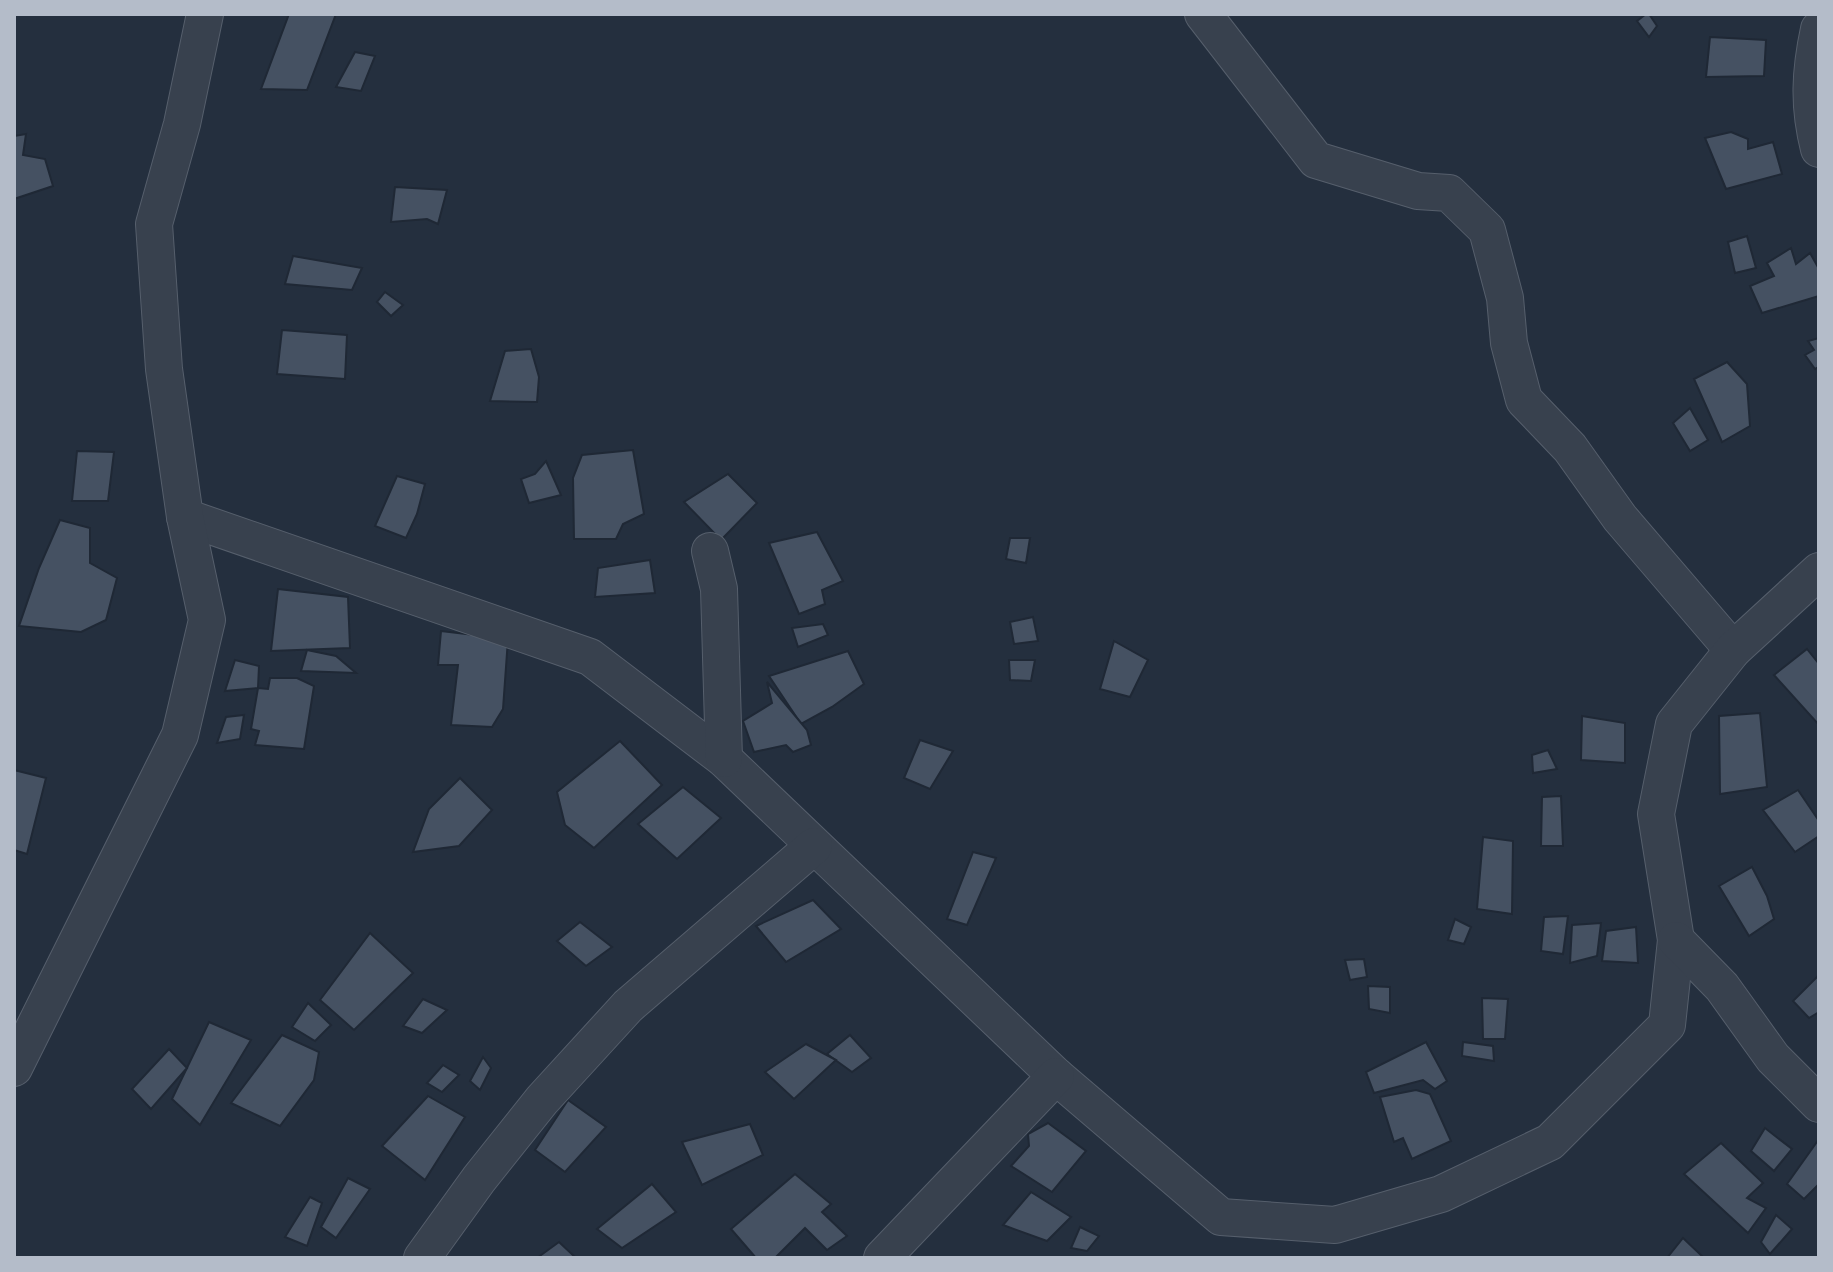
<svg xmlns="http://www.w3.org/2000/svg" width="1833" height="1272" viewBox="0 0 1833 1272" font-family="'Sofia Sans Condensed',sans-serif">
  <rect width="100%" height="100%" fill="#242f3e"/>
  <g fill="#455162" stroke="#1f2835" stroke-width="2">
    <polygon points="289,14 336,14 307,90 261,89"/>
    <polygon points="1646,14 1649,14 1657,26 1649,37 1637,21"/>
    <polygon points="1710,37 1766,40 1764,76 1706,77"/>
    <polygon points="355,52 375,56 361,91 336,87"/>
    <polygon points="1731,132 1748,139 1748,149 1773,142 1782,174 1726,189 1705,138"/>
    <polygon points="26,134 23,155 45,159 53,186 14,199 14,136"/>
    <polygon points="395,187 447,190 438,224 427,219 391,222"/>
    <polygon points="1747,236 1756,268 1735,273 1728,242"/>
    <polygon points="1791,248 1796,264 1810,253 1819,269 1819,296 1762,313 1750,286 1774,276 1767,263"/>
    <polygon points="293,256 362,268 352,290 285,284"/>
    <polygon points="385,292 403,305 391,316 377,302"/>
    <polygon points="282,330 347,335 345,379 277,374"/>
    <polygon points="1819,338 1819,367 1815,369 1805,355 1814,350 1808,341"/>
    <polygon points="531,349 539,377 537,402 490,401 505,351"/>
    <polygon points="1727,362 1747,384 1750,426 1722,442 1694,379"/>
    <polygon points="1690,408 1708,440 1690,451 1673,423"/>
    <polygon points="633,450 644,514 623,524 616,539 574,539 573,478 582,455"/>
    <polygon points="77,451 114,452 108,501 72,501"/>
    <polygon points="546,461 561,495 529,503 521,479 535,474"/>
    <polygon points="728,474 757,503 721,540 684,502"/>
    <polygon points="397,476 425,484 417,514 406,538 375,526"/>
    <polygon points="60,520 90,528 90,563 117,578 106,620 81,632 19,626 39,568"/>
    <polygon points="817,532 843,581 822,590 825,604 799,614 769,543"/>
    <polygon points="1010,538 1030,538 1026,563 1006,559"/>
    <polygon points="650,560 655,593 595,597 598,568"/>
    <polygon points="278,589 348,597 350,648 271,651"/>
    <polygon points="1033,617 1038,641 1014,644 1010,622"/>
    <polygon points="823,624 828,635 798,647 792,628"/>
    <polygon points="441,631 508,639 503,709 492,727 451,725 458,665 438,665"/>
    <polygon points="1114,641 1148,660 1130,697 1100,689"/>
    <polygon points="1807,649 1819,664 1819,725 1774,675"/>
    <polygon points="307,650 336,656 356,673 301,671"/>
    <polygon points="848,651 864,684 832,707 801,724 769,676"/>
    <polygon points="235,660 259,666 258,688 225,691"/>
    <polygon points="1009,660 1035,660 1031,681 1010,680"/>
    <polygon points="270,678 297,678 314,686 304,749 255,745 259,731 251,729 258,688 268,689"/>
    <polygon points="767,682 807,730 811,745 793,752 786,745 754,752 743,721 772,703"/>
    <polygon points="1760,713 1767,787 1720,794 1719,716"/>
    <polygon points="244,715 240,739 217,743 226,717"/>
    <polygon points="1582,716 1625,723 1625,763 1581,760"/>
    <polygon points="920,740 953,751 930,789 904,778"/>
    <polygon points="620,741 662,785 594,848 565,825 557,792"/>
    <polygon points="1548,750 1557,769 1533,773 1532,755"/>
    <polygon points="14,770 46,778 27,854 14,850"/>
    <polygon points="460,778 492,810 459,846 413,852 429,809"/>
    <polygon points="683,787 721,818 677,859 638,824"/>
    <polygon points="1798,790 1819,821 1819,836 1795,852 1763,810"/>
    <polygon points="1561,796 1563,846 1541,846 1542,797"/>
    <polygon points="1483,837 1513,841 1512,914 1477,909"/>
    <polygon points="973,852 996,858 967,925 947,919"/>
    <polygon points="1752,867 1767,896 1774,919 1749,936 1719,886"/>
    <polygon points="813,900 841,929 786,962 756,926"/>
    <polygon points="1568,916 1563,954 1541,951 1544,917"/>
    <polygon points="1455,919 1471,927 1464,944 1448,940"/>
    <polygon points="580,922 612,947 586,966 557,941"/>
    <polygon points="1601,923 1597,956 1570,963 1572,925"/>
    <polygon points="1636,927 1638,963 1602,961 1606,931"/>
    <polygon points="370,933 413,973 354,1030 320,1000"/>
    <polygon points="1364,959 1367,977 1350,980 1345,960"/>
    <polygon points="1819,975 1819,1012 1809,1018 1793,1001"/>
    <polygon points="1368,986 1390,987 1390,1013 1369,1009"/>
    <polygon points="1482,998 1508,999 1505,1039 1483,1039"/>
    <polygon points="423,999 447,1010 422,1033 403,1026"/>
    <polygon points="308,1003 331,1025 315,1041 292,1027"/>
    <polygon points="209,1022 251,1040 200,1125 172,1099"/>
    <polygon points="282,1035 319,1052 314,1080 280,1126 231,1103"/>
    <polygon points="850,1035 871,1058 852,1072 827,1054"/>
    <polygon points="1426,1042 1447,1081 1435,1089 1423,1080 1374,1093 1366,1072"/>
    <polygon points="1463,1042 1493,1046 1494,1061 1462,1056"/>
    <polygon points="806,1044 836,1060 794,1099 765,1072"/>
    <polygon points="169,1049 187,1068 151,1109 132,1089"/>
    <polygon points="483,1057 491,1068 480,1090 470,1081"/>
    <polygon points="443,1065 459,1075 442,1092 427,1083"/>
    <polygon points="1416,1090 1430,1094 1451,1141 1412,1159 1403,1138 1394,1142 1380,1097"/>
    <polygon points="428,1096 465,1117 425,1180 382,1146"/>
    <polygon points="568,1100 606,1127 565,1172 535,1150"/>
    <polygon points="1048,1123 1086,1151 1052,1192 1011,1166 1029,1146 1028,1134"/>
    <polygon points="750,1124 763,1155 702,1185 682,1142"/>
    <polygon points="1765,1128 1792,1149 1774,1171 1751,1151"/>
    <polygon points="1819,1139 1819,1184 1804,1199 1787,1184"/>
    <polygon points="1721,1143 1763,1183 1747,1198 1766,1208 1748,1233 1684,1174"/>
    <polygon points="795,1174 831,1204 822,1212 847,1236 827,1250 805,1228 775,1258 756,1258 731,1229"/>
    <polygon points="348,1178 370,1189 336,1238 321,1227"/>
    <polygon points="652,1184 676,1212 622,1248 597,1229"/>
    <polygon points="1031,1192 1071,1217 1047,1241 1003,1225"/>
    <polygon points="310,1197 322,1203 307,1246 285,1237"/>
    <polygon points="1776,1215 1792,1229 1770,1254 1761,1242"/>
    <polygon points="1080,1227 1099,1236 1087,1251 1071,1248"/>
    <polygon points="1683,1238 1704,1258 1667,1258"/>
    <polygon points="559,1242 576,1258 537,1258"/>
  </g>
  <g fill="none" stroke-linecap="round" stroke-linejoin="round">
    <g stroke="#565f6c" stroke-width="38">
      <g id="minor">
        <polyline points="1203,14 1316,160 1418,191 1449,193 1487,230 1505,298 1509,343 1524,400 1570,448 1620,518 1733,650"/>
        <path d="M1819,29C1810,71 1808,106 1819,149"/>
        <polyline points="185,517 590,657 724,759 1056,1076 1221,1217 1335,1225 1441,1194 1550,1142 1667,1025 1676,940 1656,814 1674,724 1733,650 1819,571"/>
        <polyline points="710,551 719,589 724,759"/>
        <polyline points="1676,940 1722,987 1773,1058 1819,1104"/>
        <polyline points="14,1068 180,735 207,620 185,517 164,369 154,224 182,124 205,14"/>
        <polyline points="422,1258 479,1179 542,1100 628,1006 814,846"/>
        <polyline points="882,1258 1056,1076"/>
      </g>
    </g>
    <use href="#minor" stroke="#38414e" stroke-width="36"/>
  </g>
  <rect width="1833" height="1272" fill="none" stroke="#b4bcc9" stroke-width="32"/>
</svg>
